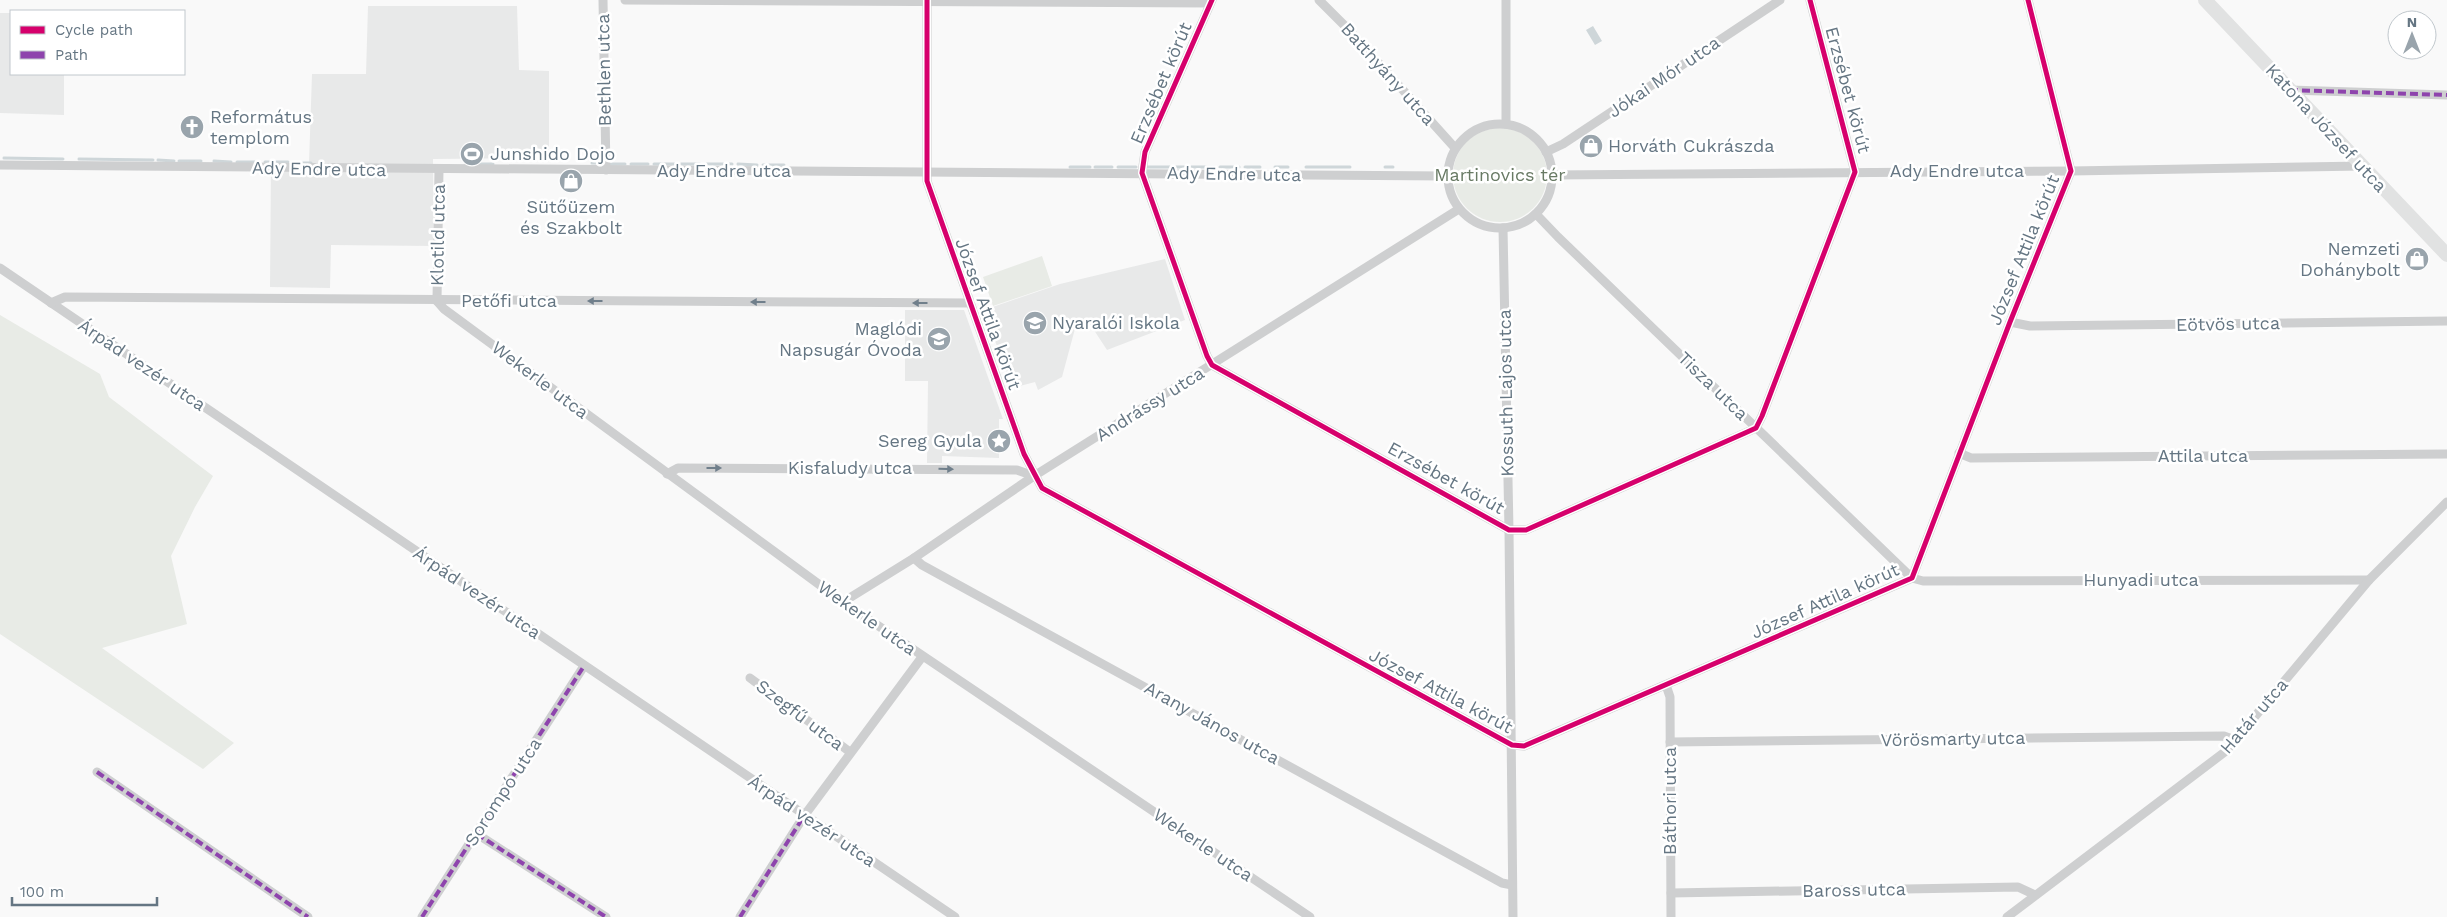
<svg xmlns="http://www.w3.org/2000/svg" width="2447" height="917" viewBox="0 0 2447 917" font-family="'Work Sans',sans-serif">
  <rect width="100%" height="100%" fill="#f9f9f9"/>
  <g fill="#e8e9e9">
    <polygon points="368,6 517,6 519,70 549,71 549,158 433,159 434,246 331,245 330,288 270,287 271,164 309,164 312,74 366,74"/>
    <polygon points="0,13 11,13 11,74 64,74 64,115 0,113"/>
    <polygon points="1165,259 1185,320 1107,350 1088,321 1076,325 1062,377 1038,390 1035,382 1012,388 984,310 1060,284"/>
    <polygon points="905,310 964,310 1003,419 999,419 999,458 942,456 942,463 927,463 928,381 905,381"/>
  </g>
  <g fill="#e8ebe6">
    <circle cx="1500" cy="175" r="47"/>
    <polygon points="1042,256 1052,286 993,306 983,277"/>
    <polygon points="0,315 100,374 109,397 213,476 195,507 171,556 187,624 102,648 234,743 203,769 0,634"/>
  </g>
  <polygon fill="#ced6d9" points="1593,26 1602,41 1595,45 1586,30"/>
  <g fill="none" stroke-linecap="round" stroke-linejoin="round">
    <g stroke="#ced6d9" stroke-width="3">
      <polyline points="4,158 63,159"/>
      <polyline points="79,159 153,160"/>
      <polyline points="158,160 174,161"/>
      <polyline points="179,161 201,161"/>
      <polyline points="214,161 231,162"/>
      <polyline points="237,162 257,162"/>
      <polyline points="265,162 288,162"/>
      <polyline points="294,163 311,163"/>
      <polyline points="592,163 602,163"/>
      <polyline points="480,164 493,164"/>
      <polyline points="611,164 625,164"/>
      <polyline points="631,164 648,164"/>
      <polyline points="654,164 675,164"/>
      <polyline points="681,164 700,164"/>
      <polyline points="707,164 732,164"/>
      <polyline points="738,164 757,165"/>
      <polyline points="763,165 784,165"/>
      <polyline points="1070,167 1090,167"/>
      <polyline points="1095,167 1112,167"/>
      <polyline points="1118,167 1136,167"/>
      <polyline points="1147,167 1215,167"/>
      <polyline points="1220,167 1239,167"/>
      <polyline points="1245,167 1260,167"/>
      <polyline points="1275,167 1288,167"/>
      <polyline points="1306,167 1350,167"/>
      <polyline points="1385,167 1393,167"/>
    </g>
    <g stroke="#cecfd0" stroke-width="9">
      <polyline points="603,0 606,170"/>
      <polyline points="625,0 1210,3"/>
      <polyline points="927,0 927,181 1024,454 1042,488 1512,745 1524,746 1912,578 2010,322 2071,171 2028,0"/>
      <polyline points="1212,0 1145,152 1142,173 1207,356 1212,365 1509,530 1526,530 1745,433 1756,428 1762,416 1855,172 1810,0"/>
      <polyline points="1319,0 1348,29 1455,148"/>
      <polyline points="1506,0 1506,124"/>
      <polyline points="2290,90 2447,95"/>
      <circle cx="1500" cy="176" r="52"/>
      <polyline points="1546,152 1563,144 1780,0"/>
      <polyline points="0,165 1447,176"/>
      <polyline points="1552,175 2071,171 2363,166"/>
      <polyline points="1536,214 1558,237 1912,578 1923,581 2369,580"/>
      <polyline points="1503,228 1509,530 1513,917"/>
      <polyline points="0,268 955,917"/>
      <polyline points="437,301 444,309 843,602 1310,917"/>
      <polyline points="437,301 439,169"/>
      <polyline points="51,303 65,297 969,303"/>
      <polyline points="2010,322 2030,326 2447,321"/>
      <polyline points="1959,453 1971,458 2447,454"/>
      <polyline points="667,474 678,468 1017,470 1034,476"/>
      <polyline points="914,558 922,565 1502,883 1512,885"/>
      <polyline points="843,602 914,558 1034,476 1459,209"/>
      <polyline points="750,678 850,752"/>
      <polyline points="1666,685 1670,697 1671,917"/>
      <polyline points="1670,742 2224,736 2235,740"/>
      <polyline points="97,772 308,917"/>
      <polyline points="477,834 606,917"/>
      <polyline points="1671,893 2018,887 2035,895"/>
      <polyline points="422,917 584,666"/>
      <polyline points="740,917 804,816 922,657"/>
      <polyline points="2007,917 2226,751 2369,580 2447,502"/>
    </g>
    <polyline stroke="#e1e2e2" stroke-width="14" points="2205,0 2447,255"/>
    <g stroke="#8e44ad" stroke-width="4" stroke-dasharray="8 4" stroke-linecap="butt">
      <polyline points="2290,90 2447,95"/>
      <polyline points="97,772 308,917"/>
      <polyline points="477,834 606,917"/>
      <polyline points="422,917 584,666"/>
      <polyline points="740,917 804,816"/>
    </g>
    <g stroke="#fff" stroke-width="8">
      <g id="cycleway">
        <polyline points="927,0 927,181 1024,454 1042,488 1512,745 1524,746 1912,578 2010,322 2071,171 2028,0"/>
        <polyline points="1212,0 1145,152 1142,173 1207,356 1212,365 1509,530 1526,530 1745,433 1756,428 1762,416 1855,172 1810,0"/>
      </g>
    </g>
    <use href="#cycleway" stroke="#d6006c" stroke-width="5"/>
  </g>
  <defs><path id="oneway-solid" d="M-6-.8H1V-3.2L6.5 0L1 3.2V.8H-6Z" transform="scale(1.25)"/></defs>
  <g fill="#707f8b">
    <use href="#oneway-solid" transform="translate(595 301) rotate(-180)"/>
    <use href="#oneway-solid" transform="translate(758 302) rotate(-180)"/>
    <use href="#oneway-solid" transform="translate(920 303) rotate(-180)"/>
    <use href="#oneway-solid" transform="translate(714 468)"/>
    <use href="#oneway-solid" transform="translate(946 469) rotate(1)"/>
  </g>
  <defs>
    <g id="church-disc" transform="scale(1.25)"><circle r="9.5" fill="#99a4ac" stroke="#fff"/><path d="M-1.2-6h2.4v3.5h3.3v2.4h-3.3V6h-2.4V-.1h-3.3v-2.4h3.3Z" fill="#fff"/></g>
    <g id="shop-disc" transform="scale(1.25)"><circle r="9.5" fill="#99a4ac" stroke="#fff"/><path d="M-5-2.5h2.3a2.7 3.5 0 0 1 5.4 0H5L5.5 6h-11ZM-1.5-2.5h3a1.5 2.3 0 0 0-3 0Z" fill="#fff"/></g>
    <g id="stadium-disc" transform="scale(1.25)"><circle r="9.5" fill="#99a4ac" stroke="#fff"/><path d="M0-5a6.5 5 0 1 0 0 10a6.5 5 0 1 0 0-10ZM-3.5-1.8h7v3.6h-7Z" fill="#fff"/></g>
    <g id="school-disc" transform="scale(1.25)"><circle r="9.5" fill="#99a4ac" stroke="#fff"/><path d="M0-5L7-2L0 1L-7-2ZM-4 1L0 2.5L4 1V4Q0 6-4 4Z" fill="#fff"/></g>
    <g id="sight-disc" transform="scale(1.25)"><circle r="9.5" fill="#99a4ac" stroke="#fff"/><path d="M0-6L1.8-2.2L6-1.7L2.9 1.2L3.7 5.4L0 3.3L-3.7 5.4L-2.9 1.2L-6-1.7L-1.8-2.2Z" fill="#fff"/></g>
  </defs>
  <g fill-rule="evenodd">
    <use href="#church-disc" x="192" y="127"/>
    <use href="#shop-disc" x="1591" y="146"/>
    <use href="#stadium-disc" x="472" y="154"/>
    <use href="#shop-disc" x="571" y="181"/>
    <use href="#shop-disc" x="2417" y="259"/>
    <use href="#school-disc" x="1035" y="323"/>
    <use href="#school-disc" x="939" y="339"/>
    <use href="#sight-disc" x="999" y="441"/>
  </g>
  <g text-anchor="middle" stroke-width="5" stroke-linejoin="round" paint-order="stroke">
    <g font-size="18" fill="#657683" stroke="#fff">
      <text transform="translate(604 70) rotate(-91)" y="6">Bethlen utca</text>
      <text transform="translate(1388 74) rotate(48)" y="6">Batthyány utca</text>
      <text transform="translate(1664 77) rotate(-34)" y="6">Jókai Mór utca</text>
      <text transform="translate(1161 83) rotate(-67)" y="6">Erzsébet körút</text>
      <text transform="translate(1848 90) rotate(75)" y="6">Erzsébet körút</text>
      <text transform="translate(2326 128) rotate(47)" y="6">Katona József utca</text>
      <text transform="translate(319 169) rotate(1)" y="6">Ady Endre utca</text>
      <text x="724" y="177">Ady Endre utca</text>
      <text x="1957" y="177">Ady Endre utca</text>
      <text transform="translate(1234 174) rotate(1)" y="6">Ady Endre utca</text>
      <text transform="translate(438 235) rotate(-89)" y="6">Klotild utca</text>
      <text transform="translate(2024 250) rotate(-68)" y="6">József Attila körút</text>
      <text x="509" y="307">Petőfi utca</text>
      <text transform="translate(988 314) rotate(70)" y="6">József Attila körút</text>
      <text transform="translate(2228 324) rotate(-1)" y="6">Eötvös utca</text>
      <text transform="translate(142 365) rotate(34)" y="6">Árpád vezér utca</text>
      <text transform="translate(540 380) rotate(37)" y="6">Wekerle utca</text>
      <text transform="translate(1713 386) rotate(44)" y="6">Tisza utca</text>
      <text transform="translate(1506 393) rotate(-91)" y="6">Kossuth Lajos utca</text>
      <text transform="translate(1150 404) rotate(-32)" y="6">Andrássy utca</text>
      <text x="2203" y="462">Attila utca</text>
      <text x="850" y="474">Kisfaludy utca</text>
      <text transform="translate(1446 478) rotate(29)" y="6">Erzsébet körút</text>
      <text x="2141" y="586">Hunyadi utca</text>
      <text transform="translate(477 593) rotate(34)" y="6">Árpád vezér utca</text>
      <text transform="translate(1825 601) rotate(-24)" y="6">József Attila körút</text>
      <text transform="translate(867 618) rotate(35)" y="6">Wekerle utca</text>
      <text transform="translate(1441 691) rotate(28)" y="6">József Attila körút</text>
      <text transform="translate(800 715) rotate(37)" y="6">Szegfű utca</text>
      <text transform="translate(2254 716) rotate(-49)" y="6">Határ utca</text>
      <text transform="translate(1212 723) rotate(29)" y="6">Arany János utca</text>
      <text transform="translate(1953 739) rotate(-1)" y="6">Vörösmarty utca</text>
      <text transform="translate(503 792) rotate(-57)" y="6">Sorompó utca</text>
      <text transform="translate(1670 801) rotate(-90)" y="6">Báthori utca</text>
      <text transform="translate(812 821) rotate(34)" y="6">Árpád vezér utca</text>
      <text transform="translate(1203 845) rotate(34)" y="6">Wekerle utca</text>
      <text transform="translate(1854 890) rotate(-1)" y="6">Baross utca</text>
    </g>
    <g font-size="18" fill="#657683" stroke="#fff" text-anchor="start">
      <text x="210" y="123">Református<tspan x="210" dy="21">templom</tspan></text>
      <text x="1608" y="152">Horváth Cukrászda</text>
      <text x="490" y="160">Junshido Dojo</text>
      <text x="571" y="213" text-anchor="middle">Sütőüzem<tspan x="571" dy="21">és Szakbolt</tspan></text>
      <text x="2400" y="255" text-anchor="end">Nemzeti<tspan x="2400" dy="21">Dohánybolt</tspan></text>
      <text x="1052" y="329">Nyaralói Iskola</text>
      <text x="922" y="335" text-anchor="end">Maglódi<tspan x="922" dy="21">Napsugár Óvoda</tspan></text>
      <text x="982" y="447" text-anchor="end">Sereg Gyula</text>
    </g>
    <g font-size="18" fill="#687a64" stroke="#fff">
      <text x="1500" y="181">Martinovics tér</text>
    </g>
  </g>
  <rect x="10" y="10" width="175" height="65" fill="#ffffff" stroke="#c1c8cd"/>
  <rect x="20" y="26" width="25" height="8" fill="#d6006c" stroke="#c1c8cd"/>
  <text x="55" y="35" font-size="15" fill="#657683">Cycle path</text>
  <rect x="20" y="51" width="25" height="8" fill="#8e44ad" stroke="#c1c8cd"/>
  <text x="55" y="60" font-size="15" fill="#657683">Path</text>
  <g transform="translate(2412 35)"><circle r="24" fill="#ffffff" stroke="#c1c8cd"/>
  <path d="M0-4L9 19L0 12L-9 19Z" fill="#99a4ac"/>
  <text y="-8" font-size="14" font-weight="bold" text-anchor="middle" fill="#657683">N</text>
  </g>
  <path d="M12 897v8h145v-8" fill="none" stroke="#657683" stroke-width="2.5"/>
  <text x="20" y="897" font-size="15" fill="#657683" stroke="#ffffff" stroke-width="4" paint-order="stroke">100 m</text>
</svg>
